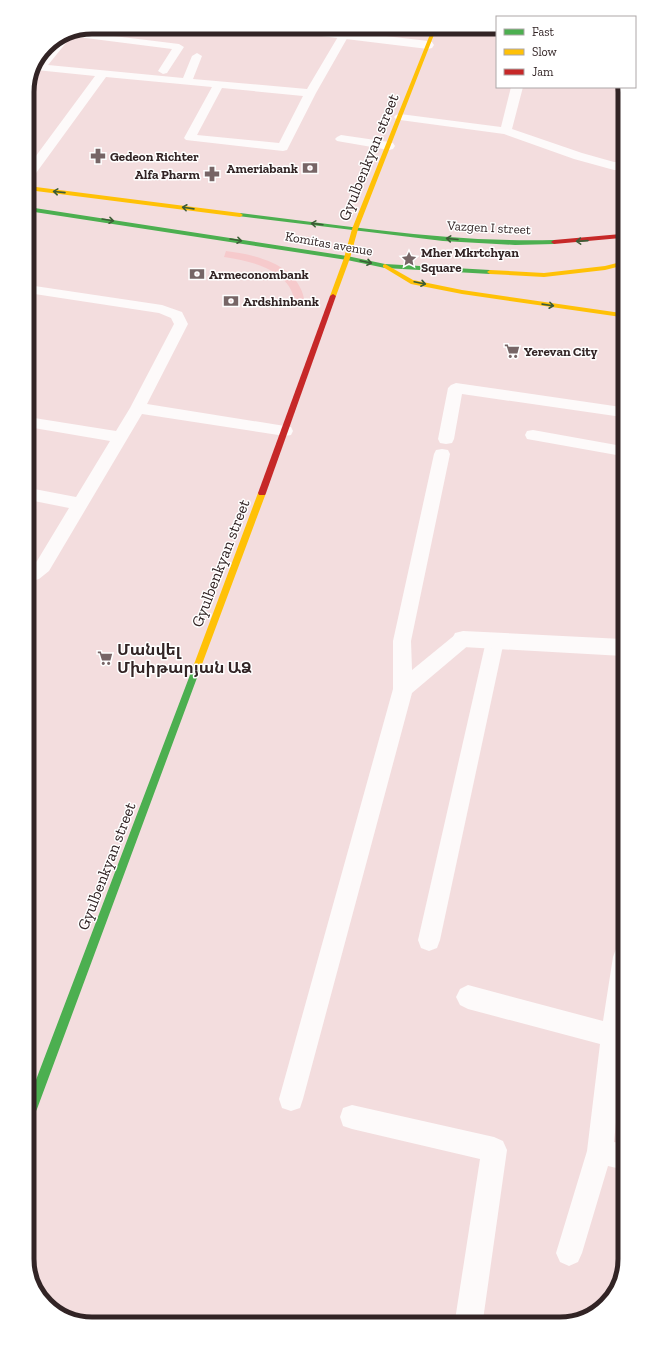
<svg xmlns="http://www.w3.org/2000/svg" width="652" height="1351" viewBox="0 0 652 1351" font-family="'Zilla Slab','Noto Sans Armenian',serif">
  <rect width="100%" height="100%" fill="#f3ddde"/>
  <path fill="#f6cacc" d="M226,251C259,255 302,266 305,305H295C293,271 253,261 224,257Z"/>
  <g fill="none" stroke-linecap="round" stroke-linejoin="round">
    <g fill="#fdfafa" fill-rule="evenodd">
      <polygon points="81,32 179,44 184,47 167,73 163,74 158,71 172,49 70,36"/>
      <path d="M344,32L349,35L316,93L287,150L283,151L186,140L184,138L212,87L106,77L31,180L27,181V168L95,76L36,70C43,54 53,43 69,37L70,38L48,65L183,78L192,56L197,53L202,56L193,79L307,89L339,35ZM222,88L303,96L279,143L197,135Z"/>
      <polygon points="511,87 523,87 512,129 582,153 614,162 620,162 621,170 614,170 574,159 504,134 400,120 396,119 394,117 396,115 400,114 501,127"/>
      <polygon points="341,135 389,142 393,143 395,146 393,149 389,150 337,141 335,139 337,137"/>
      <polygon points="28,285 162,305 182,312 188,324 147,404 285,426 291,427 293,431 291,435 285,436 142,414 49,571 39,579 29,582 29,568 37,561 69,508 29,500 29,488 76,497 110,441 28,427 28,417 116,431 130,408 174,324 171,318 159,313 28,293"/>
      <polygon points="456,383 621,407 622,417 462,394 454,439 452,443 446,444 440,443 438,439 448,388 451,385"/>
      <polygon points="533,430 622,446 622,456 527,439 525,435 527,431"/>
      <polygon points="442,449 448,450 450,454 411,641 412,670 456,634 463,632 470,634 472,639 470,644 412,693 303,1099 300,1108 291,1111 282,1108 279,1099 393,689 393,641 434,454 436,450"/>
      <polygon points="495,634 502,636 504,641 440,940 437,948 429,951 421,948 418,940 486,641 488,636"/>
      <polygon points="624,946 624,1044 614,1142 625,1144 625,1170 608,1166 582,1253 578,1262 569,1266 560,1262 556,1253 587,1151 600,1044 468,1009 460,1005 456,997 460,989 468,985 603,1021 613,957 616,949"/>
      <polygon points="352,1105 494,1137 503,1141 507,1150 483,1320 455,1320 480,1159 352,1129 343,1126 340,1117 343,1108"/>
    </g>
    <g fill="#fdfafa" fill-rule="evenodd">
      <polygon points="274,27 310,27 428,41 432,42 434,45 432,48 428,49 280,31 276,30"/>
      <polygon points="463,631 622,639 623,656 463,647 455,645 452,639 455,633"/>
    </g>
    <g fill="#4caf50" fill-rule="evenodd">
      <polygon points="28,207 347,256 385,264 490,270 493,272 490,274 385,268 347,260 28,211"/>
      <path d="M240,213C344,225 449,243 554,240L557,242L554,244L515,245L443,241L238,216V214Z"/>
      <polygon points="197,663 200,664 201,667 37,1109 35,1113 31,1115 31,1093 193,667 194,664"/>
    </g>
    <g fill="#ffc107" fill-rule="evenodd">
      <polygon points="433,27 437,27 358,229 350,258 336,296 331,297 330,296 344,258 352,229"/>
      <polygon points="28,186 240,213 243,215 240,217 28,190"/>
      <polygon points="621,262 621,266 605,270 544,277 490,274 487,272 490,270 544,273 605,266"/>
      <polygon points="385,264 413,280 462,290 621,313 621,317 462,294 411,284 383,267 383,265"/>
      <polygon points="262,490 266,493 201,667 200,670 194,670 193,667 258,493"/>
    </g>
    <g fill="#c62828" fill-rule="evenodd">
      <polygon points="621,234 621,238 554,244 551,242 554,240"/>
      <polygon points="333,294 336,296 266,493 265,495 259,495 258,493 330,296"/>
    </g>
  </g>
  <defs><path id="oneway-shaft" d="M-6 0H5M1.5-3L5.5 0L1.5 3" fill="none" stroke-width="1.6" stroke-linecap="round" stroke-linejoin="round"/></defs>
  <g stroke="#3c5c36">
    <use href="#oneway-shaft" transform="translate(59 192) rotate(-174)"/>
    <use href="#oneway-shaft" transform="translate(188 208) rotate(-172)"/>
    <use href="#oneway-shaft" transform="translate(108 220) rotate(9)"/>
    <use href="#oneway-shaft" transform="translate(317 224) rotate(-173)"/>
    <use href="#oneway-shaft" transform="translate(452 239) rotate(-175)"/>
    <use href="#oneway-shaft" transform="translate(236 240) rotate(9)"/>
    <use href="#oneway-shaft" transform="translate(582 241) rotate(176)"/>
    <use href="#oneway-shaft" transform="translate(366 262) rotate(12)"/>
    <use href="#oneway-shaft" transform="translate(420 283) rotate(12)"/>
    <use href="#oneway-shaft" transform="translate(548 305) rotate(8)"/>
  </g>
  <defs>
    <g id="pharmacy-bare" transform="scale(1.2)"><path d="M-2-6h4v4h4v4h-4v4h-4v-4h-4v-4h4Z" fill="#766566" stroke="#fff" stroke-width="2.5" paint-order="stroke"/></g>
    <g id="bank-bare" transform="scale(1.2)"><path d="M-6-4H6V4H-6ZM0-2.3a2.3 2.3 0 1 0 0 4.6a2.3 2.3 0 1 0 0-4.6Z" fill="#766566" stroke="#fff" stroke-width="2.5" paint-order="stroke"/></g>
    <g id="sight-bare" transform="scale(1.2)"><path d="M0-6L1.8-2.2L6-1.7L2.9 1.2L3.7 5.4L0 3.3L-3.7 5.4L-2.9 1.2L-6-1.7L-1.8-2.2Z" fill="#766566" stroke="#fff" stroke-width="2.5" paint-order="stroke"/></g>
    <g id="supermarket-bare" transform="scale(1.2)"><path d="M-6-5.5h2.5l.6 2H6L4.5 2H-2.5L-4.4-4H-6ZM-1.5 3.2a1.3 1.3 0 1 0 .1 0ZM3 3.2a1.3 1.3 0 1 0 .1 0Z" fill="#766566" stroke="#fff" stroke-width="2.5" paint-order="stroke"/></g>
  </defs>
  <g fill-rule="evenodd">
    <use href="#pharmacy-bare" x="98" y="156"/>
    <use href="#bank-bare" x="310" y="168"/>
    <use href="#pharmacy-bare" x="212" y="174"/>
    <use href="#sight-bare" x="409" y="259"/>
    <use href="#bank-bare" x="197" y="274"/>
    <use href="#bank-bare" x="231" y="301"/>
    <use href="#supermarket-bare" x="512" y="351"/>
    <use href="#supermarket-bare" x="105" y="658"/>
  </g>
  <g text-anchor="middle" stroke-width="3" stroke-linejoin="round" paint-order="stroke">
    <g font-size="13" font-weight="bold" fill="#322425" stroke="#fff" text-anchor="start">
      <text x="110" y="161">Gedeon Richter</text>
      <text x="298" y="173" text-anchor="end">Ameriabank</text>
      <text x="200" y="179" text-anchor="end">Alfa Pharm</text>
      <text x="421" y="257">Mher Mkrtchyan<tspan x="421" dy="15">Square</tspan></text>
      <text x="209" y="279">Armeconombank</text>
      <text x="243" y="306">Ardshinbank</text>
      <text x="524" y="356">Yerevan City</text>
    </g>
    <g font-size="13" fill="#322425" stroke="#fff">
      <text transform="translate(489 227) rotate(3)" y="5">Vazgen I street</text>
      <text transform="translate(329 243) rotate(10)" y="5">Komitas avenue</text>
    </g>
    <g font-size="16" fill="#322425" stroke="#fff">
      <text transform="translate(368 157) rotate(-68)" y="6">Gyulbenkyan street</text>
      <text transform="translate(220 563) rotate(-69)" y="6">Gyulbenkyan street</text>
      <text transform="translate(106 866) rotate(-69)" y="6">Gyulbenkyan street</text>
    </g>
    <g font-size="16" font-weight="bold" fill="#322425" stroke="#fff" text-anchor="start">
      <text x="117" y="655">Մանվել<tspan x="117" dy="18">Մխիթարյան ԱՁ</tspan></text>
    </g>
  </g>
  <path d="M0 0H652V1351H0ZM92 34H560A58 58 0 0 1 618 92V1259A58 58 0 0 1 560 1317H92A58 58 0 0 1 34 1259V92A58 58 0 0 1 92 34Z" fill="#fff" fill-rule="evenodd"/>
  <path fill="none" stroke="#322425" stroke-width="5" d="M92 34H560A58 58 0 0 1 618 92V1259A58 58 0 0 1 560 1317H92A58 58 0 0 1 34 1259V92A58 58 0 0 1 92 34Z"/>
  <rect x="496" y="16" width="140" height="72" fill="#ffffff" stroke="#ada7a8"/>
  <rect x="504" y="29" width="20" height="6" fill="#4caf50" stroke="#ada7a8"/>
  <text x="532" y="36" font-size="12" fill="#322425">Fast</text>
  <rect x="504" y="49" width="20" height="6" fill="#ffc107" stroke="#ada7a8"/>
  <text x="532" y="56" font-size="12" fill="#322425">Slow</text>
  <rect x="504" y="69" width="20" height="6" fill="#c62828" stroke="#ada7a8"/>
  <text x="532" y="76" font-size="12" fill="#322425">Jam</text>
</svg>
